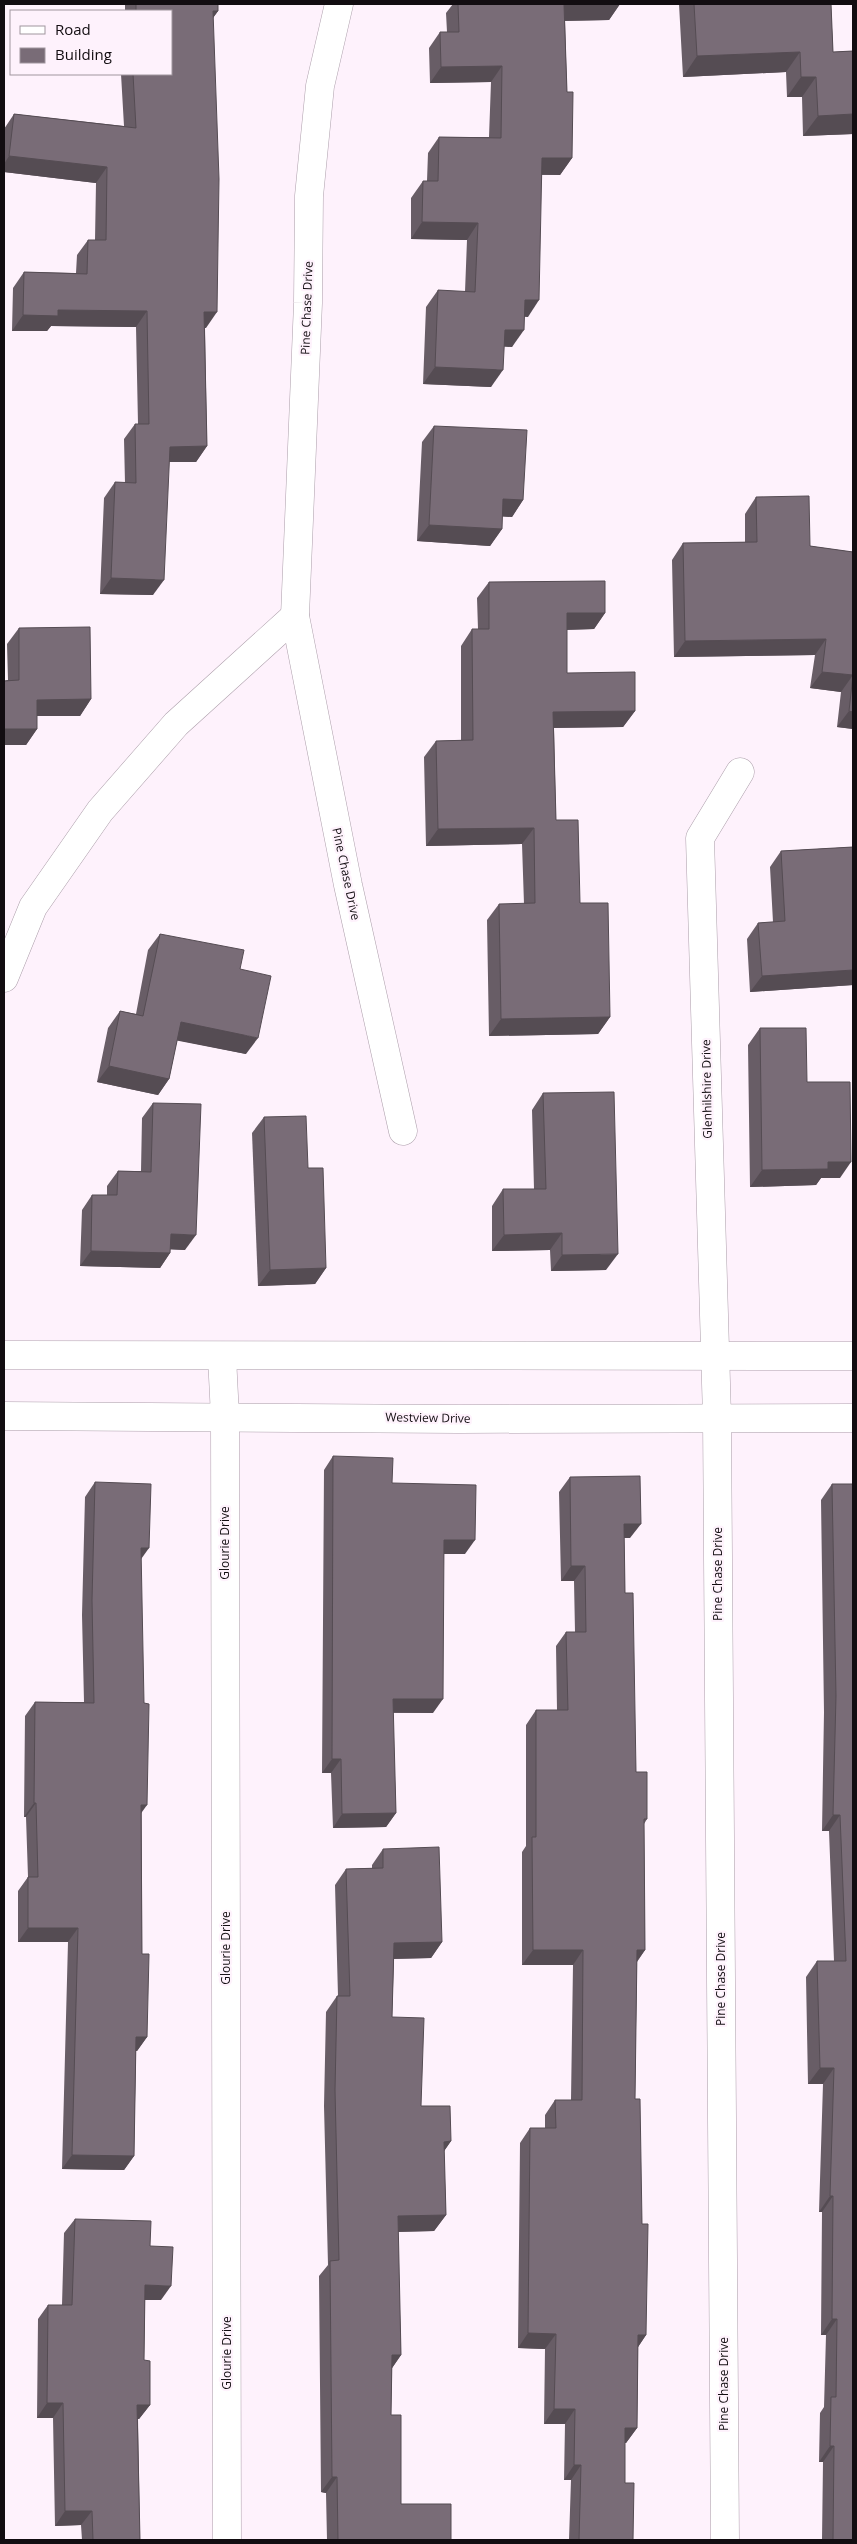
<svg xmlns="http://www.w3.org/2000/svg" width="857" height="2544" viewBox="0 0 857 2544" font-family="'Open Sans',sans-serif">
  <rect width="100%" height="100%" fill="#fef2fc"/>
  <g fill="none" stroke-linecap="round" stroke-linejoin="round">
    <g stroke="#ac9eaa" stroke-width="29">
      <g id="minor">
        <polyline points="339,4 320,86 309,196 308,303 295,616 348,885 403,1131"/>
        <polyline points="4,978 33,907 100,811 176,724 295,616"/>
        <polyline points="222,1357 225,1416 227,2540"/>
        <polyline points="725,2540 717,1417 700,838 740,772"/>
      </g>
    </g>
    <g stroke="#ac9eaa" stroke-width="29">
      <g id="secondary">
        <polyline points="4,1355 853,1356"/>
        <polyline points="4,1416 459,1419 853,1418"/>
      </g>
    </g>
    <use href="#minor" stroke="#fff" stroke-width="28"/>
    <use href="#secondary" stroke="#fff" stroke-width="28"/>
  </g>
  <g fill="#685d66">
    <polygon points="125,4 218,4 218,11 213,18 206,328 205,328 207,446 196,462 169,462 153,595 100,594 104,498 115,482 125,483 124,439 135,424 138,424 136,327 51,326 47,331 12,331 13,288 24,272 76,273 77,255 88,240 95,240 96,183 4,172 4,129 14,114 124,126 121,74 171,74 171,11 125,11"/>
    <polygon points="453,4 620,4 609,20 565,21 567,92 572,158 560,175 542,175 528,317 524,316 512,347 504,346 491,387 423,384 426,307 438,290 465,292 467,240 411,239 411,198 423,181 427,181 428,153 439,137 489,137 491,82 430,83 429,48 440,32 447,32 446,13"/>
    <polygon points="679,4 831,4 833,52 853,51 853,134 803,136 802,97 787,97 786,72 683,77"/>
    <polygon points="434,426 523,500 512,517 502,516 502,529 490,546 417,541 422,442"/>
    <polygon points="756,497 810,546 853,552 853,729 837,727 841,692 810,688 815,655 674,657 672,560 683,543 745,542 745,514"/>
    <polygon points="489,582 605,613 594,629 567,630 567,673 635,711 623,727 554,728 556,820 580,903 610,1017 598,1034 489,1036 487,920 499,904 524,904 522,844 426,846 424,757 436,741 461,740 461,646 472,629 478,629 477,598"/>
    <polygon points="19,628 91,699 80,716 37,716 37,729 26,745 4,745 4,681 8,680 7,644"/>
    <polygon points="853,847 853,985 750,992 747,939 758,923 773,922 770,867 781,851"/>
    <polygon points="160,934 240,969 246,1054 177,1040 169,1079 158,1095 97,1082 108,1028 120,1011 136,1014 148,950"/>
    <polygon points="760,1028 807,1082 840,1178 821,1178 816,1185 750,1187 748,1045"/>
    <polygon points="543,1093 606,1270 551,1271 550,1250 492,1251 492,1206 503,1189 534,1189 532,1110"/>
    <polygon points="153,1103 185,1250 170,1249 170,1253 160,1268 80,1266 82,1210 92,1195 107,1195 107,1186 118,1171 141,1171 142,1118"/>
    <polygon points="264,1117 308,1168 326,1268 315,1284 258,1286 252,1133"/>
    <polygon points="333,1456 392,1483 465,1554 444,1554 433,1713 393,1713 396,1813 386,1827 333,1828 331,1773 322,1773 324,1470"/>
    <polygon points="570,1477 630,1538 624,1538 625,1593 636,1772 647,1819 644,1824 645,1950 637,1962 635,2099 642,2224 646,2335 638,2347 637,2428 626,2443 625,2443 625,2483 633,2540 569,2540 571,2480 564,2480 565,2424 544,2424 545,2349 518,2348 520,2143 530,2128 545,2128 545,2115 555,2100 571,2100 573,1965 522,1965 522,1852 526,1846 526,1725 536,1710 557,1710 556,1646 566,1632 575,1632 574,1581 561,1581 559,1492"/>
    <polygon points="95,1482 141,1560 142,1954 147,2037 137,2051 136,2051 134,2156 124,2170 62,2169 68,1942 18,1942 18,1891 28,1877 26,1817 24,1817 25,1716 35,1702 84,1702 82,1615 85,1497"/>
    <polygon points="832,1484 853,1484 853,2540 822,2540 823,2462 819,2462 820,2413 824,2407 826,2335 821,2335 822,2212 819,2212 823,2084 808,2084 806,1977 817,1961 834,1961 829,1831 822,1831 824,1712 821,1500"/>
    <polygon points="383,1849 442,1942 431,1958 394,1959 392,2017 421,2106 451,2141 444,2151 446,2215 434,2231 398,2232 401,2355 392,2368 391,2415 401,2504 451,2540 327,2540 326,2493 321,2492 319,2276 328,2265 324,2106 326,2012 337,1996 338,1996 335,1885 346,1869 372,1868 372,1865"/>
    <polygon points="75,2219 150,2246 161,2300 145,2300 144,2360 150,2405 139,2419 138,2419 140,2540 82,2540 81,2525 55,2526 53,2418 37,2418 38,2319 48,2305 62,2305 64,2233"/>
  </g>
  <g fill="#554c53">
    <polygon points="620,4 609,20 553,21 564,5"/>
    <polygon points="213,11 218,11 207,26"/>
    <polygon points="800,52 786,72 683,77 697,56"/>
    <polygon points="502,66 491,82 430,83 441,67"/>
    <polygon points="801,77 816,77 802,97 787,97"/>
    <polygon points="853,114 853,134 803,136 818,116"/>
    <polygon points="9,156 107,167 96,183 4,172 4,164"/>
    <polygon points="542,158 572,158 560,175 531,174"/>
    <polygon points="422,222 478,223 467,240 411,239"/>
    <polygon points="525,300 539,300 528,317 513,316"/>
    <polygon points="58,310 147,311 136,327 51,326 47,331 12,331 23,315"/>
    <polygon points="204,312 217,312 206,328 193,328"/>
    <polygon points="505,330 524,330 512,347 493,346"/>
    <polygon points="435,367 503,370 491,387 423,384"/>
    <polygon points="207,446 196,462 159,462 170,447"/>
    <polygon points="503,499 523,500 512,517 492,516"/>
    <polygon points="429,525 502,529 490,546 417,541"/>
    <polygon points="111,578 164,580 153,595 100,594"/>
    <polygon points="567,613 605,613 594,629 555,630"/>
    <polygon points="826,639 815,655 674,657 685,641"/>
    <polygon points="822,672 853,675 841,692 810,688"/>
    <polygon points="91,699 80,716 25,716 37,700"/>
    <polygon points="635,711 623,727 542,728 553,712"/>
    <polygon points="849,711 853,712 853,729 837,727"/>
    <polygon points="4,729 37,729 26,745 4,745"/>
    <polygon points="534,828 522,844 426,846 438,829"/>
    <polygon points="853,970 853,985 750,992 762,976"/>
    <polygon points="610,1017 598,1034 489,1036 501,1019"/>
    <polygon points="181,1022 258,1038 246,1054 169,1039"/>
    <polygon points="109,1066 169,1079 158,1095 97,1082"/>
    <polygon points="828,1162 851,1162 840,1178 821,1178 816,1185 750,1187 762,1170"/>
    <polygon points="562,1233 550,1250 492,1251 504,1235"/>
    <polygon points="171,1234 196,1235 185,1250 160,1249"/>
    <polygon points="91,1251 170,1253 160,1268 80,1266"/>
    <polygon points="618,1254 606,1270 551,1271 562,1255"/>
    <polygon points="326,1268 315,1284 258,1286 270,1270"/>
    <polygon points="624,1524 641,1524 630,1538 613,1538"/>
    <polygon points="444,1540 475,1540 465,1554 434,1554"/>
    <polygon points="141,1548 149,1548 139,1562"/>
    <polygon points="571,1566 585,1566 574,1581 561,1581"/>
    <polygon points="393,1699 443,1699 433,1713 383,1712"/>
    <polygon points="332,1759 341,1759 331,1773 322,1773"/>
    <polygon points="34,1803 36,1803 26,1817 24,1817"/>
    <polygon points="141,1805 147,1805 137,1819"/>
    <polygon points="396,1813 386,1827 333,1828 342,1814"/>
    <polygon points="833,1815 840,1815 829,1831 822,1831"/>
    <polygon points="28,1928 78,1928 68,1942 18,1942"/>
    <polygon points="442,1942 431,1958 383,1959 394,1943"/>
    <polygon points="533,1950 583,1950 573,1965 522,1965"/>
    <polygon points="637,1950 645,1950 635,1964"/>
    <polygon points="136,2037 147,2037 137,2051 126,2051"/>
    <polygon points="820,2068 834,2068 823,2084 808,2084"/>
    <polygon points="451,2141 440,2157 444,2142"/>
    <polygon points="72,2155 134,2156 124,2170 62,2169"/>
    <polygon points="830,2196 833,2196 822,2212 819,2212"/>
    <polygon points="446,2215 434,2231 387,2232 398,2216"/>
    <polygon points="145,2285 171,2286 161,2300 135,2300"/>
    <polygon points="832,2319 837,2319 826,2335 821,2335"/>
    <polygon points="528,2333 556,2334 545,2349 518,2348"/>
    <polygon points="638,2335 646,2335 636,2350"/>
    <polygon points="392,2355 401,2355 390,2371"/>
    <polygon points="47,2403 63,2403 53,2418 37,2418"/>
    <polygon points="137,2405 150,2405 139,2419 127,2419"/>
    <polygon points="554,2409 575,2409 565,2424 544,2424"/>
    <polygon points="625,2428 637,2428 626,2443 615,2443"/>
    <polygon points="830,2446 834,2446 823,2462 819,2462"/>
    <polygon points="574,2465 581,2465 571,2480 564,2480"/>
    <polygon points="332,2477 337,2477 326,2493 321,2492"/>
    <polygon points="65,2511 92,2511 81,2525 55,2526"/>
  </g>
  <g fill="#796c77" stroke="#554c53">
    <polygon points="136,4 218,4 218,11 213,11 219,179 217,312 204,312 207,446 170,447 164,580 111,578 115,482 136,483 135,424 149,424 147,311 58,310 58,316 23,315 24,272 87,274 88,240 106,240 107,167 9,156 14,114 136,128 133,74 171,74 171,11 136,11"/>
    <polygon points="458,4 619,4 564,5 567,92 573,92 572,158 542,158 539,300 525,300 524,330 505,330 503,370 435,367 438,290 475,292 478,223 422,222 423,181 438,181 439,137 501,138 502,66 441,67 440,32 459,32"/>
    <polygon points="694,4 831,4 833,52 853,51 853,114 818,116 816,77 801,77 800,52 697,56"/>
    <polygon points="434,426 527,430 523,500 503,499 502,529 429,525"/>
    <polygon points="809,496 810,546 853,552 853,712 849,711 853,675 822,672 826,639 685,641 683,543 757,542 756,497"/>
    <polygon points="605,581 605,613 567,613 567,673 635,672 635,711 553,712 556,820 578,820 580,903 608,903 610,1017 501,1019 499,904 535,903 534,828 438,829 436,741 473,740 472,629 489,629 489,582"/>
    <polygon points="90,627 91,699 37,700 37,729 4,729 4,681 19,680 19,628"/>
    <polygon points="853,847 853,970 762,976 758,923 785,921 781,851"/>
    <polygon points="160,934 244,950 240,969 271,976 258,1038 181,1022 169,1079 109,1066 120,1011 143,1016"/>
    <polygon points="760,1028 806,1028 807,1082 850,1082 851,1162 828,1162 828,1169 762,1170"/>
    <polygon points="614,1092 618,1254 562,1255 562,1233 504,1235 503,1189 546,1189 543,1093"/>
    <polygon points="153,1103 201,1104 196,1235 171,1234 170,1253 91,1251 92,1195 117,1195 118,1171 151,1172"/>
    <polygon points="306,1116 308,1168 323,1168 326,1268 270,1270 264,1117"/>
    <polygon points="333,1456 393,1458 392,1483 476,1485 475,1540 444,1540 443,1699 393,1699 396,1813 342,1814 341,1759 332,1759"/>
    <polygon points="640,1476 641,1524 624,1524 625,1593 633,1593 636,1772 647,1772 647,1819 644,1819 645,1950 637,1950 635,2099 640,2099 642,2224 648,2224 646,2335 638,2335 637,2428 625,2428 625,2483 634,2483 633,2540 579,2540 581,2465 574,2465 575,2409 554,2409 556,2334 528,2333 530,2128 556,2128 555,2100 582,2100 583,1950 533,1950 532,1837 536,1837 536,1710 568,1710 566,1632 586,1632 585,1566 571,1566 570,1477"/>
    <polygon points="95,1482 151,1484 149,1548 141,1548 144,1703 149,1704 147,1805 141,1805 142,1954 149,1954 147,2037 136,2037 134,2156 72,2155 78,1928 28,1928 28,1877 38,1877 36,1803 34,1803 35,1702 94,1703 92,1600"/>
    <polygon points="832,1484 853,1484 853,2540 833,2540 834,2446 830,2446 831,2397 836,2397 837,2319 832,2319 833,2196 830,2196 834,2068 820,2068 817,1961 846,1961 840,1815 833,1815 836,1696"/>
    <polygon points="439,1847 442,1942 394,1943 392,2017 424,2018 421,2106 450,2106 451,2141 444,2142 446,2215 398,2216 401,2355 392,2355 391,2415 401,2415 401,2504 451,2504 451,2540 338,2540 337,2477 332,2477 330,2261 339,2260 335,2090 337,1996 350,1996 346,1869 383,1868 383,1849"/>
    <polygon points="75,2219 151,2221 150,2246 173,2247 171,2286 145,2285 144,2360 150,2361 150,2405 137,2405 140,2540 93,2540 92,2511 65,2511 63,2403 47,2403 48,2305 72,2305"/>
  </g>
  <g text-anchor="middle" stroke-width="4.5" stroke-linejoin="round" paint-order="stroke">
    <g font-size="12" fill="#120d11" stroke="#fef2fc">
      <text transform="translate(307 308) rotate(-88)" y="4">Pine Chase Drive</text>
      <text transform="translate(346 874) rotate(78)" y="4">Pine Chase Drive</text>
      <text transform="translate(707 1089) rotate(-91)" y="4">Glenhilshire Drive</text>
      <text transform="translate(428 1418) rotate(1)" y="4">Westview Drive</text>
      <text transform="translate(225 1543) rotate(-90)" y="4">Glourie Drive</text>
      <text transform="translate(718 1574) rotate(-90)" y="4">Pine Chase Drive</text>
      <text transform="translate(226 1948) rotate(-90)" y="4">Glourie Drive</text>
      <text transform="translate(721 1979) rotate(-90)" y="4">Pine Chase Drive</text>
      <text transform="translate(227 2353) rotate(-90)" y="4">Glourie Drive</text>
      <text transform="translate(724 2384) rotate(-90)" y="4">Pine Chase Drive</text>
    </g>
  </g>
  <rect width="857" height="2544" fill="none" stroke="#120d11" stroke-width="10"/>
  <rect x="10" y="10" width="162" height="65" fill="#fef2fc" stroke="#a0969e"/>
  <rect x="20" y="26" width="25" height="8" fill="#ffffff" stroke="#a0969e"/>
  <text x="55" y="35" font-size="15" fill="#120d11">Road</text>
  <rect x="20" y="48" width="25" height="15" fill="#796c77" stroke="#a0969e"/>
  <text x="55" y="60" font-size="15" fill="#120d11">Building</text>
</svg>
